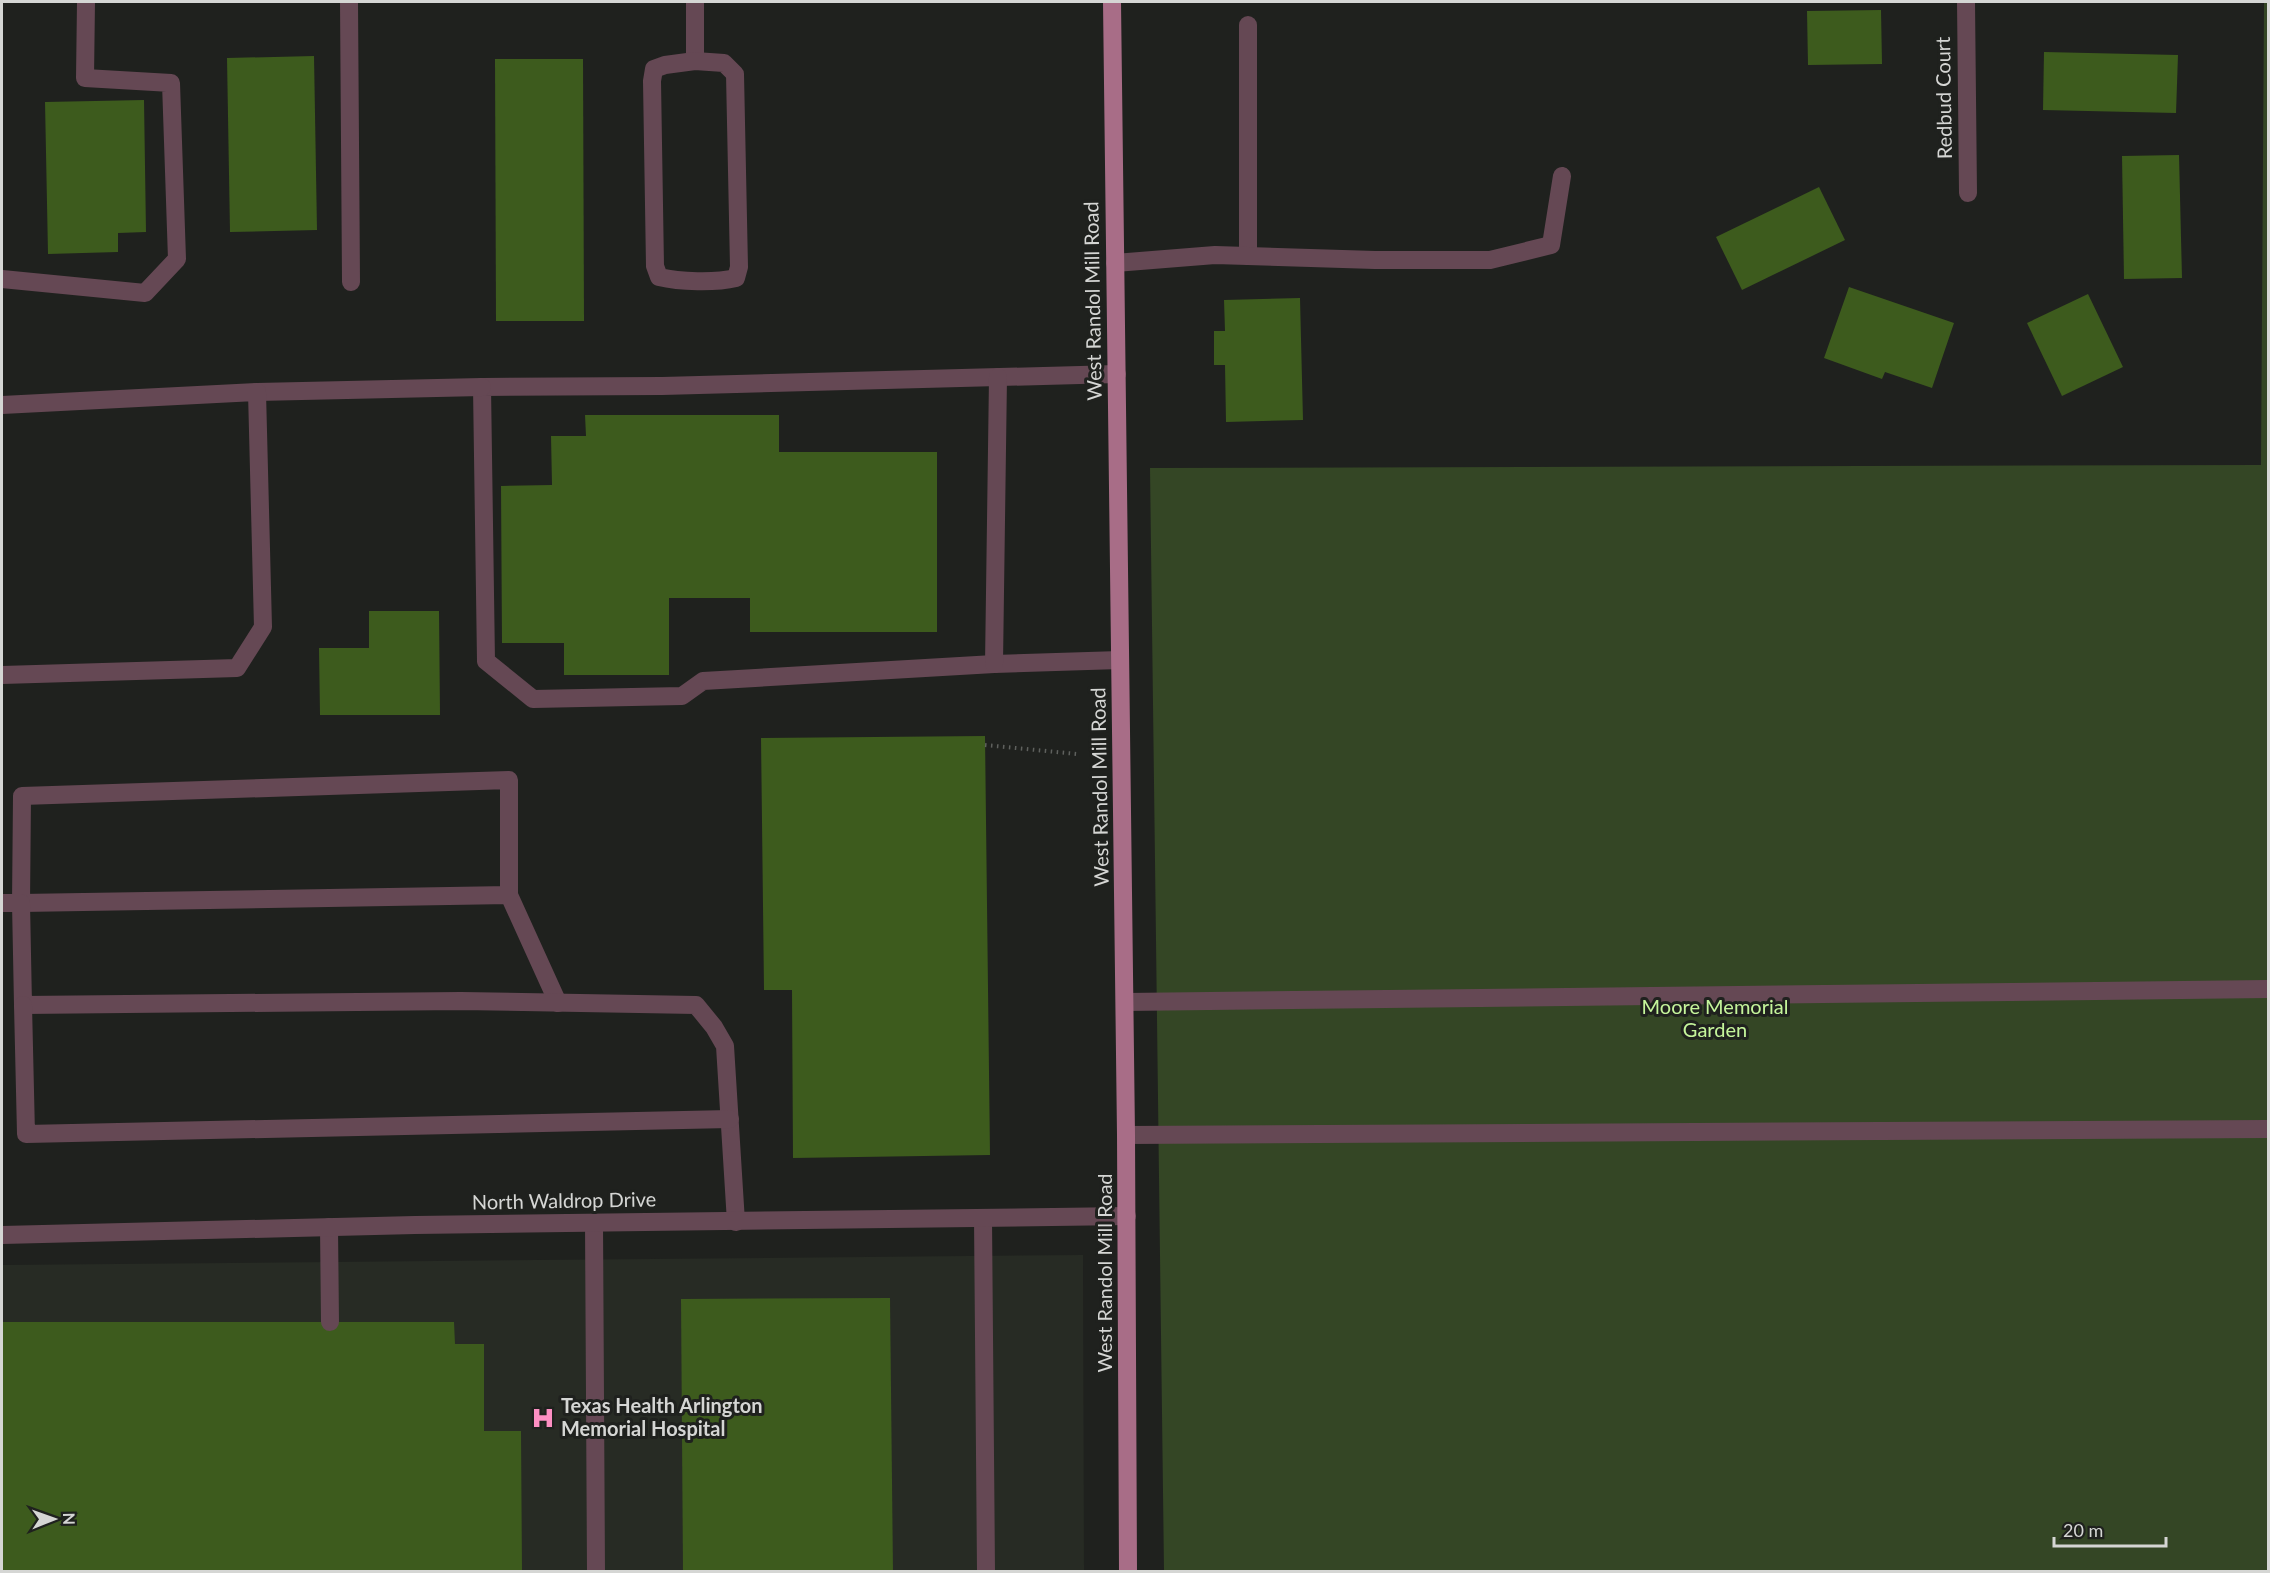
<svg xmlns="http://www.w3.org/2000/svg" width="2270" height="1573" viewBox="0 0 2270 1573" font-family="Lato,sans-serif">
  <rect width="100%" height="100%" fill="#1f211e"/>
  <polygon fill="#272b24" points="1083,1255 1084,1571 2,1571 2,1265"/>
  <polygon fill="#344625" points="2264,2 2268,2 2268,1571 1164,1571 1150,468 2261,465"/>
  <g fill="#3d5b1d">
    <polygon points="1881,10 1882,64 1808,65 1807,11"/>
    <polygon points="2044,52 2178,55 2176,113 2043,110"/>
    <polygon points="314,56 317,230 230,232 227,58"/>
    <polygon points="495,59 583,59 584,321 496,321"/>
    <polygon points="144,100 146,232 118,233 118,252 48,254 45,102"/>
    <polygon points="2179,155 2182,278 2124,279 2122,156"/>
    <polygon points="1819,187 1845,240 1742,290 1716,237"/>
    <polygon points="1849,287 1954,323 1932,388 1885,372 1882,379 1824,358"/>
    <polygon points="2088,294 2123,367 2062,396 2027,323"/>
    <polygon points="1300,298 1303,420 1226,422 1225,365 1214,365 1214,331 1225,331 1224,300"/>
    <polygon points="585,415 779,415 779,452 937,452 937,632 750,632 750,598 669,598 669,675 564,675 564,643 502,643 501,486 552,485 551,436 586,436"/>
    <polygon points="369,611 439,611 440,715 320,715 319,648 369,648"/>
    <polygon points="985,736 990,1155 793,1158 792,990 764,990 761,738"/>
    <polygon points="890,1298 893,1572 683,1572 681,1299"/>
    <polygon points="2,1322 454,1322 455,1344 484,1344 484,1431 521,1431 522,1572 2,1572"/>
  </g>
  <g fill="none" stroke-linecap="round" stroke-linejoin="round">
    <polyline stroke="#5f615e" stroke-width="4" stroke-dasharray="1.5 4.5" stroke-linecap="butt" points="985,745 1077,754"/>
    <g stroke="#654854" stroke-width="18">
      <polyline points="349,2 351,282"/>
      <polyline points="695,2 695,61"/>
      <polyline points="1966,2 1968,193"/>
      <polyline points="1248,25 1248,256"/>
      <path d="M695,61L724,63L735,74L739,267L736,278C715,283 680,282 659,277L655,266L652,81L654,69L665,65Z"/>
      <polyline points="1115,263 1215,255 1375,260 1490,260 1551,245 1562,176"/>
      <polyline points="2,279 145,293 177,259 171,83 85,78 86,2"/>
      <polyline points="1117,374 662,386 482,387 486,661 533,699 682,696 703,681 994,664 1120,660"/>
      <polyline points="257,392 482,387"/>
      <polyline points="2,405 257,392 263,627 237,668 2,675"/>
      <polyline points="994,664 998,377"/>
      <polyline points="509,895 21,903 22,796 509,780 509,895 558,1003"/>
      <polyline points="2,903 21,903 23,1005 461,1001 696,1005 714,1027 725,1046 736,1222"/>
      <polyline points="1125,1002 2268,989"/>
      <polyline points="23,1005 26,1134 730,1119"/>
      <polyline points="1126,1135 2268,1129"/>
      <polyline points="983,1218 986,1572"/>
      <polyline points="594,1223 596,1572"/>
      <polyline points="329,1227 330,1322"/>
      <polyline points="2,1235 415,1225 1127,1216"/>
    </g>
    <polyline stroke="#a86d87" stroke-width="18" points="1112,2 1126,1135 1128,1572"/>
  </g>
  <defs>
    <g id="hospital-bare" transform="scale(1.8)"><path d="M-5-5h3v3.5h4V-5h3V5h-3V1.5h-4V5h-3Z" fill="#fc8fc2" stroke="#1f211e" stroke-width="2.5" paint-order="stroke"/></g>
  </defs>
  <g fill-rule="evenodd">
    <use href="#hospital-bare" x="543" y="1418"/>
  </g>
  <g text-anchor="middle" stroke-width="6" stroke-linejoin="round" paint-order="stroke">
    <g font-size="20" fill="#d5d6d4" stroke="#1f211e">
      <text transform="translate(1944 98) rotate(-91)" y="7">Redbud Court</text>
      <text transform="translate(1093 301) rotate(-91)" y="7">West Randol Mill Road</text>
      <text transform="translate(1100 787) rotate(-91)" y="7">West Randol Mill Road</text>
      <text transform="translate(564 1201) rotate(-1)" y="7">North Waldrop Drive</text>
      <text transform="translate(1105 1273) rotate(-90)" y="7">West Randol Mill Road</text>
    </g>
    <g font-size="20" fill="#c5f59b" stroke="#1f211e">
      <text x="1715" y="1014">Moore Memorial<tspan x="1715" dy="23">Garden</tspan></text>
    </g>
    <g font-size="20" font-weight="bold" fill="#d5d6d4" stroke="#1f211e" text-anchor="start">
      <text x="561" y="1413">Texas Health Arlington<tspan x="561" dy="23">Memorial Hospital</tspan></text>
    </g>
  </g>
  <rect width="2270" height="1573" fill="none" stroke="#d5d6d4" stroke-width="6"/>
  <g transform="translate(54 1519) rotate(89)" stroke="#1f211e" stroke-width="4.5" paint-order="stroke">
  <path d="M0-4.5L10 22L0 15L-10 22Z" fill="#d5d6d4"/>
  <text y="-9" font-size="16" font-weight="bold" text-anchor="middle" fill="#d5d6d4">N</text>
  </g>
  <path d="M2054 1537v9h112v-9" fill="none" stroke="#d5d6d4" stroke-width="3"/>
  <text x="2063" y="1537" font-size="18" fill="#d5d6d4" stroke="#1f211e" stroke-width="4.5" paint-order="stroke">20 m</text>
</svg>
